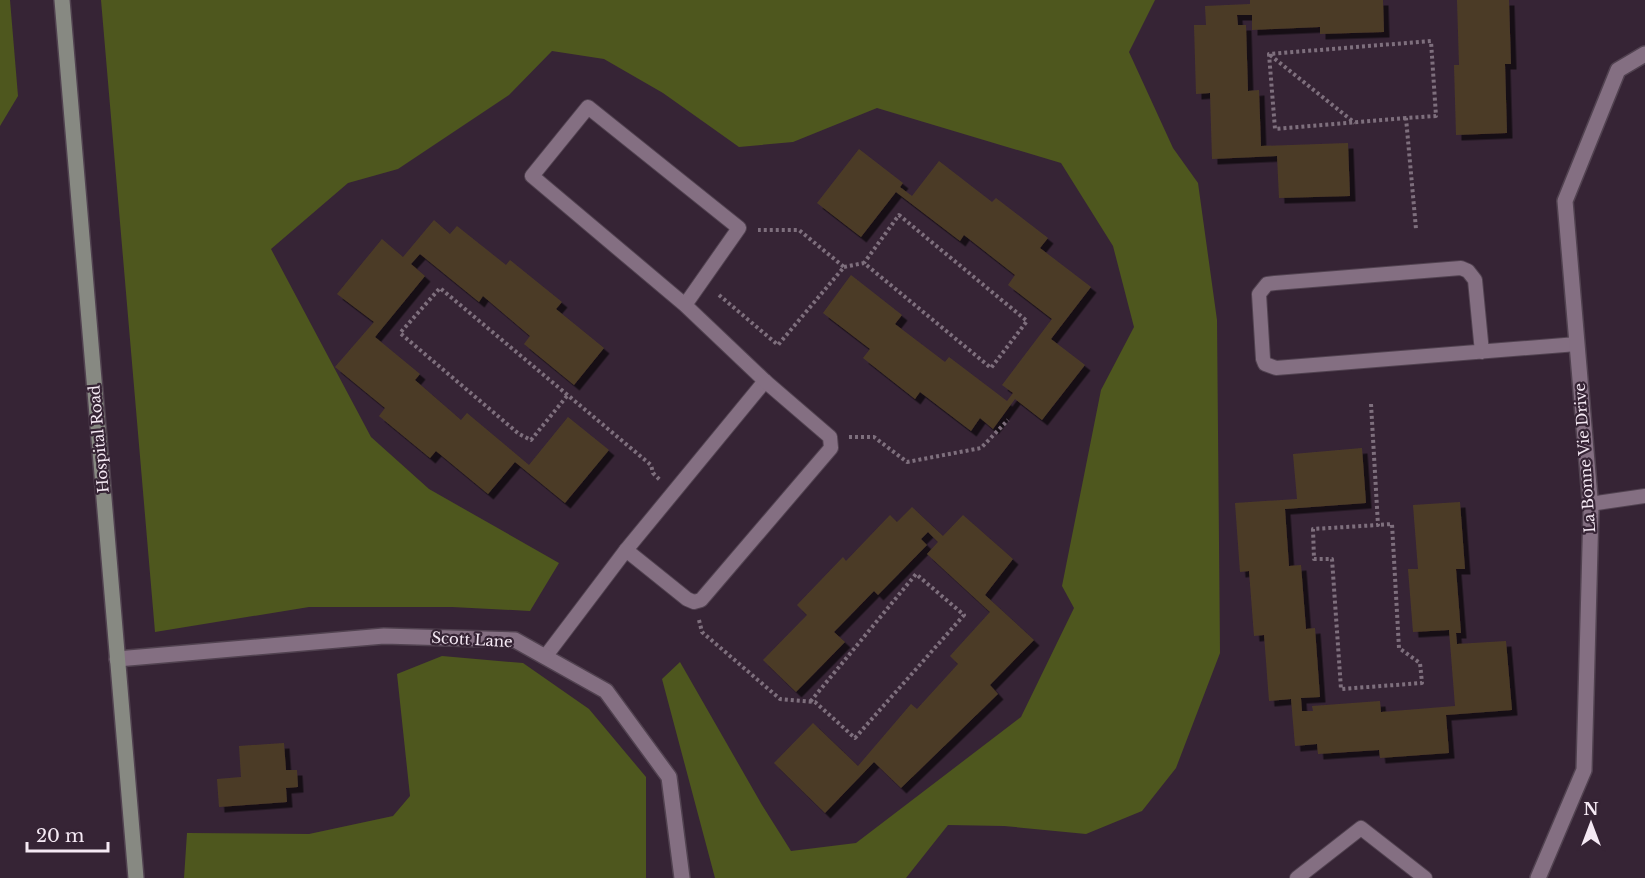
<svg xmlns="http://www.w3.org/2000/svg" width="1645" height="878" viewBox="0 0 1645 878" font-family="'Libre Baskerville',serif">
  <defs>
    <filter id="shadow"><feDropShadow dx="5.5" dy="5.5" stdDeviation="0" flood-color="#0009"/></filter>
  </defs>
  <rect width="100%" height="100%" fill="#362435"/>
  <g fill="#4e571e">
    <polygon points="0,0 10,0 18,96 0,126"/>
    <polygon points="101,0 1155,0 1129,52 1173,148 1198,183 1217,320 1220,653 1176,768 1142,811 1086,834 1004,826 948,825 906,878 715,878 662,679 680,662 762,805 791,851 856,843 1021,717 1074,608 1062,586 1101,390 1134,327 1113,246 1061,163 877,108 793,142 739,147 663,93 604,59 552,51 509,95 398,169 348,183 271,249 371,437 429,489 559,563 530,611 452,607 309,607 155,632"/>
    <polygon points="442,656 523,663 589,709 646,777 646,878 184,878 187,833 309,834 393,816 410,796 397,674"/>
  </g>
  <g fill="#4c3b28" filter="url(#shadow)">
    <polygon points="1250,0 1383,0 1384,32 1320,34 1320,27 1252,30 1252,15 1237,15 1238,25 1246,25 1248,91 1259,90 1261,146 1348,143 1350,196 1279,198 1277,156 1212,159 1210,93 1196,94 1194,25 1206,25 1205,6 1250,4"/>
    <polygon points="1457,0 1509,0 1511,64 1505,64 1507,133 1456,135 1454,65 1459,65"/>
    <polygon points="859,149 903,183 900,187 912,196 939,161 992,202 996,198 1048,238 1040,248 1091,287 1051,339 1085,365 1042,420 1015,399 993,429 980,418 971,431 920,392 915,399 863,358 870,349 823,313 851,275 902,315 895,324 945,362 949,357 1007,401 1013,393 1002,385 1052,319 1008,285 1015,275 964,235 960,241 896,192 861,237 817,203"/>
    <polygon points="434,220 450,234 457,226 506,265 510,260 562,302 556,309 604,348 574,385 524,344 530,336 483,296 479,302 420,254 411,264 425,276 375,337 420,374 415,380 461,420 467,413 529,465 568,417 609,450 565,503 515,462 488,494 436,451 430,458 379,416 385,408 335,367 374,322 337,294 382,239 403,257"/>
    <polygon points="1362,448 1366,503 1285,509 1289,566 1301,565 1306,629 1315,628 1320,697 1301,698 1302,711 1313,711 1312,706 1380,701 1381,712 1455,706 1449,630 1413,632 1408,569 1418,569 1413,505 1460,502 1465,569 1456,569 1461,633 1456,633 1457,644 1506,641 1512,710 1446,715 1449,753 1380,758 1379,750 1318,754 1317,744 1295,746 1291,699 1269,701 1264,635 1254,636 1249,571 1240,572 1235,503 1297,499 1293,454"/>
    <polygon points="912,507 943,536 963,515 1013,559 985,595 1034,640 990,685 998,694 901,788 874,762 825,813 774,763 813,723 858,766 911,704 917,709 958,664 950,656 990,612 927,554 938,542 928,532 921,539 927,545 878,595 874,591 834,632 845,642 796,692 763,660 807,615 797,605 843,557 846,561 890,515 897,522"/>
    <polygon points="284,743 286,770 297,770 298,787 286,788 287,802 219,807 217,779 241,777 239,746"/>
  </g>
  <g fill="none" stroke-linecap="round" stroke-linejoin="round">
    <g stroke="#514250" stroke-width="16">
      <g id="lane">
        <polyline points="1482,352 1475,280 1468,271 1461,268 1275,283 1267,284 1259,294 1263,359 1265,364 1276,368 1577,344"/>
        <polyline points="1590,504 1645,496"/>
        <polyline points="626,550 765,381"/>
        <polyline points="545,657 626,550 687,599 694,602 701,600 831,448 830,437 765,381 685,305 532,176 588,107 739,228 685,305"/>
        <polyline points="1297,878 1361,828 1425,878"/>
      </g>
    </g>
    <g stroke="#514250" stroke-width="18">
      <g id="street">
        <polyline points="117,659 384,636 515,640 606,691 669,777 682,878"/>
        <polyline points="1538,878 1584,770 1591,510 1565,201 1618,70 1645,54"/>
      </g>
    </g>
    <g stroke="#514250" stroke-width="18">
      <polyline id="secondary" points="62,0 136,878"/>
    </g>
    <g stroke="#7e6f7d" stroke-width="4" stroke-dasharray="3 3" stroke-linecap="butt">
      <polyline points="1270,55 1355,123"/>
      <polyline points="1406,118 1275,129 1269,54 1431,41 1436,116 1406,118 1416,229"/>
      <polyline points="844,267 864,263 991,368 1027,321 899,215 864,263"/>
      <polyline points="719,295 778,345 844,267 799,230 758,230"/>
      <polyline points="567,396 531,440 519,434 400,333 440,288 651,465 653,473 660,480"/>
      <polyline points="1371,404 1378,525 1313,529 1314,559 1332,559 1341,689 1422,683 1420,663 1399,648 1392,524 1378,525"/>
      <polyline points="849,437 874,437 907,462 981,448 1008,420"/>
      <polyline points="699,620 702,632 780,699 815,702 855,738 964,615 916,574 810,702"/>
    </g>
    <use href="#lane" stroke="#846f82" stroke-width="14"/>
    <use href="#street" stroke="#846f82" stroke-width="15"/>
    <use href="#secondary" stroke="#878982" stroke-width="15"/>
  </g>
  <g text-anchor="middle" stroke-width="4.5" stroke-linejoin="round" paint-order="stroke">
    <g font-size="15" fill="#f5e9f4" stroke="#362435">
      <text transform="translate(99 439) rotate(-95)" y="5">Hospital Road</text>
      <text transform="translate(1585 458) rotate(-94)" y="5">La Bonne Vie Drive</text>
      <text transform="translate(472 640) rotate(3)" y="5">Scott Lane</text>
    </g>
  </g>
  <g transform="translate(1591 824)" stroke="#362435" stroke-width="4.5" paint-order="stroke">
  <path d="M0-4.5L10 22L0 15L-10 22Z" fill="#f5e9f4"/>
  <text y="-9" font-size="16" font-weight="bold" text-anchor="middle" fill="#f5e9f4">N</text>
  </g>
  <path d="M27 842v9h81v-9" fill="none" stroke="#f5e9f4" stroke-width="3"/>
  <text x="36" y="842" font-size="18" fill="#f5e9f4" stroke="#362435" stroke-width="4.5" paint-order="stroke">20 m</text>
</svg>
